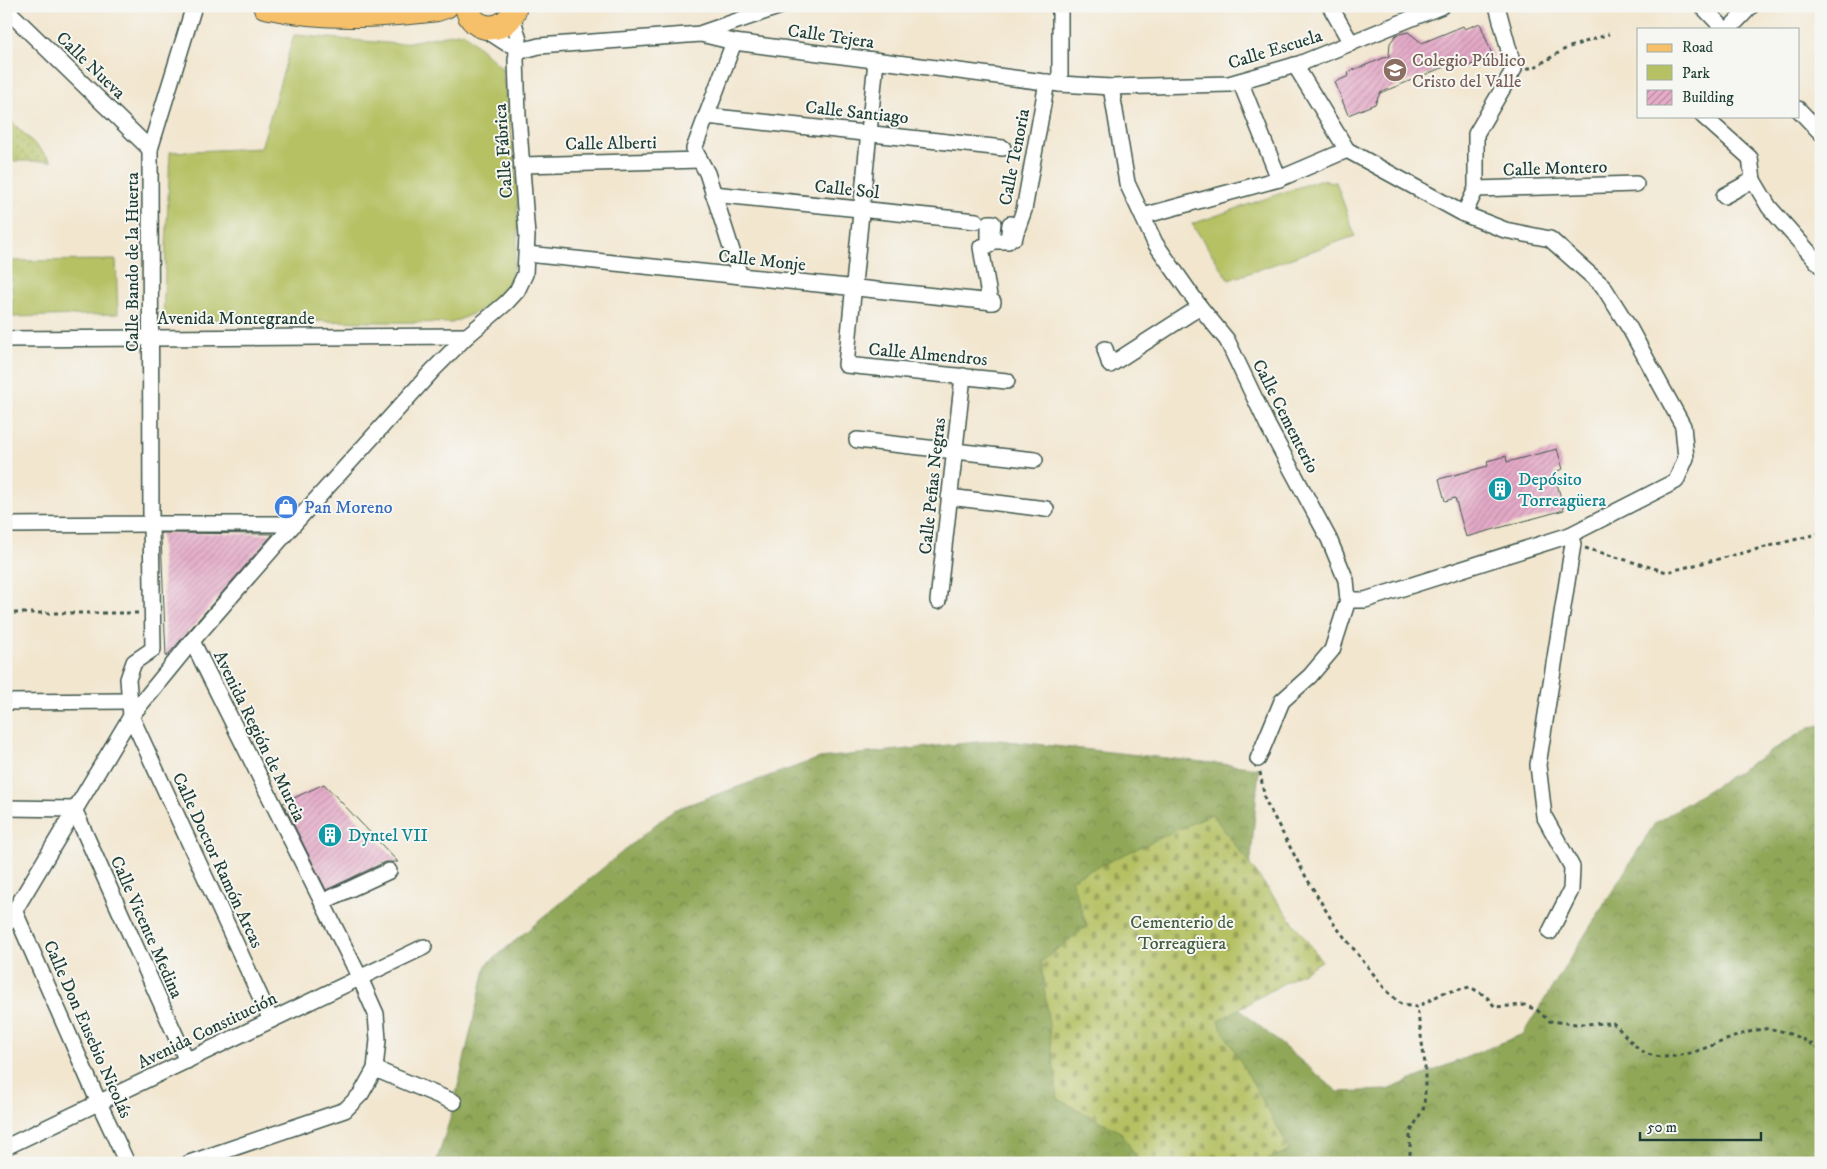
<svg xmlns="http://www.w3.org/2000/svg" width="1827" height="1169" viewBox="0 0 1827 1169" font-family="'IM FELL DW Pica',serif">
  <defs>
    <pattern id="forest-crowns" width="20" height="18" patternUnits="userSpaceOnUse" patternTransform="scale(1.25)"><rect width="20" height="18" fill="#90a759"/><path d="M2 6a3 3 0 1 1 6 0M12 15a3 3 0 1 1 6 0" fill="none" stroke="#75894a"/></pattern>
    <pattern id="cemetery-stones" width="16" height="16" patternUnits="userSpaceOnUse" patternTransform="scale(1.25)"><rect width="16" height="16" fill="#b5c163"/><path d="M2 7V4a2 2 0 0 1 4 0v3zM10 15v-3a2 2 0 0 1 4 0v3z" fill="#939e52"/></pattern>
    <pattern id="garden-dots" width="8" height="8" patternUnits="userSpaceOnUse" patternTransform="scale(1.25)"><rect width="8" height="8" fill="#b5c163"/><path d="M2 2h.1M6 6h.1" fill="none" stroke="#939e52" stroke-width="1.8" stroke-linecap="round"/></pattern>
    <pattern id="building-hatch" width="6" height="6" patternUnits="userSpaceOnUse" patternTransform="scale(1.25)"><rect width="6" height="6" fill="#e5aac8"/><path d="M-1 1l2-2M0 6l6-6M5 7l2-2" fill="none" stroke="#b98ca3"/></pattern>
  </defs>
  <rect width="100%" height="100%" fill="#f6f6f2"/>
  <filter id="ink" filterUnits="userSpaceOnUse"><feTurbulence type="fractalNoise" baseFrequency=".02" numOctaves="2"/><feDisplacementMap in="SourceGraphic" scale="10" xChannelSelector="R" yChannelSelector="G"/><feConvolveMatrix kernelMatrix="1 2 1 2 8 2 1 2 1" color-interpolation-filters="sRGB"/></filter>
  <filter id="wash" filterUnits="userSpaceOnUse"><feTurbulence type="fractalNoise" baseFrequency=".0096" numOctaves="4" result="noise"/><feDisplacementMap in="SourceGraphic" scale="20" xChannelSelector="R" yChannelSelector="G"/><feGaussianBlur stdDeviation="1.12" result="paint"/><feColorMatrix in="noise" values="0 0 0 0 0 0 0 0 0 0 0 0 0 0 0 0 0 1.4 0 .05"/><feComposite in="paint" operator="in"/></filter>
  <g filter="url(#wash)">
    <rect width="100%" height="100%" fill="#f2e6cf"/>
    <g fill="#b5c163" stroke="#6a7f4c">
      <path d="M463,32L502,68C509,122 533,247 504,291C493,307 469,315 452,323L163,319L170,152L261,148L294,35L398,44Z"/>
      <polygon points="1319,180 1336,182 1355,236 1229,280 1192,224"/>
      <polygon points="116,260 118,314 13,317 11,261"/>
    </g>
    <polygon fill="url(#forest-crowns)" stroke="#587246" points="1821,725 1821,1163 436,1163 451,1116 486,965 673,810 820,758 998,740 1259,768 1251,858 1219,992 1338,1092 1387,1090 1523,1034 1655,823 1810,727"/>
    <polygon fill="url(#cemetery-stones)" stroke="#6a7f4c" points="1212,814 1322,961 1218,1021 1290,1150 1260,1163 1139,1163 1122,1133 1058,1099 1041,962 1087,926 1071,879"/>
    <polygon fill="url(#garden-dots)" stroke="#6a7f4c" points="6,116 52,161 6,161"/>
    <g id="blocks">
      <g fill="url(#building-hatch)">
        <polygon points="1480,23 1493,57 1465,67 1456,62 1380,93 1375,104 1348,115 1335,82 1349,76 1348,72 1389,56 1390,43 1396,35 1408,32 1422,43 1463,26 1465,29"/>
        <polygon points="1557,449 1563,469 1554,472 1564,510 1466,537 1455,498 1445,501 1439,479 1488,466 1487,461 1506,456 1507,462"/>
        <polygon points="161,533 273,534 166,657 161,537"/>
        <polygon points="324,784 398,862 385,862 326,890 283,803"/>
      </g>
    </g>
  </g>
  <g filter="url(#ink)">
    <use href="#blocks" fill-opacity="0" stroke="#3f564b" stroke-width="1"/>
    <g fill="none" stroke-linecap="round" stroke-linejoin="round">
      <g stroke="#3f564b" stroke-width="18">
        <g id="street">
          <polyline points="1060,6 1060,84"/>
          <polyline points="1330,6 1351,43"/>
          <polyline points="1702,6 1724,29"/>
          <polyline points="6,9 150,149"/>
          <polyline points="483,28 506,43 517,46"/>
          <polyline points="1729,29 1751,6"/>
          <polyline points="702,33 781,6"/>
          <polyline points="734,42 694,149 707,173 740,276"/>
          <polyline points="517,52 539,46 701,34 734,42 1060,84 1111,87 1229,84 1299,64 1442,6"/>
          <polyline points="876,61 846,365 1007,381"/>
          <polyline points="1295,65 1347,150"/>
          <polyline points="1240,81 1279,179"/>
          <polyline points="1111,87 1127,183 1155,243 1200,307 1227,340 1268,426 1329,539 1346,580 1348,600 1332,650 1310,676 1282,701 1258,759"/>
          <polyline points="1798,109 1821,133"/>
          <polyline points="706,116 1003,148"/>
          <polyline points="1703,116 1750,158 1753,180 1769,207 1821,266"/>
          <polyline points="523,165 700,160"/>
          <polyline points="1476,189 1636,184"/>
          <polyline points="713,194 976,221"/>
          <polyline points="1724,196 1753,180"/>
          <polyline points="1464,214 1476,189 1476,134 1514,69 1497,6"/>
          <polyline points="1143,216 1279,179 1347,150 1464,214 1505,230 1550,239 1603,286 1630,329 1683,426 1686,458 1676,481 1570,535"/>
          <polyline points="1015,235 1024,210 1047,82"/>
          <polyline points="527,254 993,302"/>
          <polyline points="990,302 981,247 989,245 989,223 993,223 991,241 1008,241 1010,224 1015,225 1015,237"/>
          <polyline points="6,339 467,336"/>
          <polyline points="1105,349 1110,365 1200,307"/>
          <polyline points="857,440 1035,460"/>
          <polyline points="949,497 1046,509"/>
          <polyline points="6,525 151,524 150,149 194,6"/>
          <polyline points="1348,600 1365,600 1570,535 1573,544 1538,765 1544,816 1572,867 1571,890 1550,932"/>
          <polyline points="938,601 963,376"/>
          <polyline points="6,702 129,701"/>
          <polyline points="6,808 74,809 187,1061"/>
          <polyline points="322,902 389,871"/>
          <polyline points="8,910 14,910 99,1103 127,1163"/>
          <polyline points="6,925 131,716 192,641 294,524 433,370 467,336 506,303 517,291 525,274 527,236 518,115 516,60 519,40 512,16"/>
          <polyline points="271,1020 131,716 128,679 134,662 153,649 151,524 294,524"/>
          <polyline points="375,1069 454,1102"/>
          <polyline points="6,1147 424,947"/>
          <polyline points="189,1163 345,1110 361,1094 375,1069 378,1040 376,1014 360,978 192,641"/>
        </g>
      </g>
      <g stroke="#3f564b" stroke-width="26">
        <g id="primary">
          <path d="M265,6C323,19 378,16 437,9L446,6"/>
          <path d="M467,6C471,35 510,34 515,6"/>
        </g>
      </g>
      <g stroke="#3f564b" stroke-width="3" stroke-dasharray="4 4" stroke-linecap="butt">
        <polyline points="1527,68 1533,68 1567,48 1609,34"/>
        <polyline points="1585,548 1667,572 1821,533"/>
        <polyline points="6,613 138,613"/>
        <path d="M1260,772L1265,800L1306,877L1334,924L1386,990L1402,1005L1417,1007L1443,993L1470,987L1486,996L1495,1007L1524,1005L1537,1010L1549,1021L1576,1024L1613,1023C1623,1032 1633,1046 1644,1052C1677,1070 1729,1033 1763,1029C1781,1027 1806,1041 1821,1049"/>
        <polyline points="1410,1163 1410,1133 1424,1107 1425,1092 1425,1064 1417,1007"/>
      </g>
      <use href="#street" stroke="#fff" stroke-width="15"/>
      <use href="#primary" stroke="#f6c06b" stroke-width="24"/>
    </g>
  </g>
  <defs>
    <g id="school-disc" transform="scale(1.25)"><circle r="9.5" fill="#8d6e63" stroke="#f6f6f2"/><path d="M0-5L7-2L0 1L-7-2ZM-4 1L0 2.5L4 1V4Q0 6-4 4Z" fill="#fff"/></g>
    <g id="building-disc" transform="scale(1.25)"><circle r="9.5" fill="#0f9aa8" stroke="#f6f6f2"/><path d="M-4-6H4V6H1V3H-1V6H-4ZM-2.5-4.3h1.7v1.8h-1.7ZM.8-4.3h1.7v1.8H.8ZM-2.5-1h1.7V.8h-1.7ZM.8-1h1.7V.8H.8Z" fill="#fff"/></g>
    <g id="shop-disc" transform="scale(1.25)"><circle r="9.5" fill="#3f7fe0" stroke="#f6f6f2"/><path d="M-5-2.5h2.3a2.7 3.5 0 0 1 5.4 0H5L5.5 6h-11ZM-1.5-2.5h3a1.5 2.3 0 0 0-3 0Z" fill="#fff"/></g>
  </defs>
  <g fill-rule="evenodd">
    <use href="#school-disc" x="1395" y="70"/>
    <use href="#building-disc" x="1500" y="489"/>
    <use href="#shop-disc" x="286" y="507"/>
    <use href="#building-disc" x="330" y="835"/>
  </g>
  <g text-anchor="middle" stroke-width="4" stroke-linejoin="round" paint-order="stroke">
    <g font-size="18" fill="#1f3d34" stroke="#f6f6f2">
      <text transform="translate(831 36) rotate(8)" y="6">Calle Tejera</text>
      <text transform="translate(1275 49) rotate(-17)" y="6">Calle Escuela</text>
      <text transform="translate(91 65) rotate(44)" y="6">Calle Nueva</text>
      <text transform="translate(857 112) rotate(6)" y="6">Calle Santiago</text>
      <text transform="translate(611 143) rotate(-1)" y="6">Calle Alberti</text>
      <text transform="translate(503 151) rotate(-94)" y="6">Calle Fábrica</text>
      <text transform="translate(1014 157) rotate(-79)" y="6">Calle Tenoria</text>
      <text transform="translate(1555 168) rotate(-2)" y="6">Calle Montero</text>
      <text transform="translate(847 189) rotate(6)" y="6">Calle Sol</text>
      <text transform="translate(762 260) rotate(6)" y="6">Calle Monje</text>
      <text transform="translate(132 262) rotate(-90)" y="6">Calle Bando de la Huerta</text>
      <text x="236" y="324">Avenida Montegrande</text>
      <text transform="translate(928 354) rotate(5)" y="6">Calle Almendros</text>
      <text transform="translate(1286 416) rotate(63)" y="6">Calle Cementerio</text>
      <text transform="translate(932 486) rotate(-84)" y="6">Calle Peñas Negras</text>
      <text transform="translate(260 736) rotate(64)" y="6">Avenida Región de Murcia</text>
      <text transform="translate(218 860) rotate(65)" y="6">Calle Doctor Ramón Arcas</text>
      <text transform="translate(147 927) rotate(66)" y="6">Calle Vicente Medina</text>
      <text transform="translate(88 1029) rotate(66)" y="6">Calle Don Eusebio Nicolás</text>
      <text transform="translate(207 1030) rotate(-26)" y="6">Avenida Constitución</text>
    </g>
    <g font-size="18" fill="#785e54" stroke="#f6f6f2" text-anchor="start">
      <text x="1412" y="66">Colegio Público<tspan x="1412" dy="21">Cristo del Valle</tspan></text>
    </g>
    <g font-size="18" fill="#0d838f" stroke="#f6f6f2" text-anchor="start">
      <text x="1518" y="485">Depósito<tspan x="1518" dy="21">Torreagüera</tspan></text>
      <text x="348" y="841">Dyntel VII</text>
    </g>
    <g font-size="18" fill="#366cbe" stroke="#f6f6f2" text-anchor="start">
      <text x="304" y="513">Pan Moreno</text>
    </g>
    <g font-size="18" fill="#445e40" stroke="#f6f6f2">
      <text x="1182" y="928">Cementerio de<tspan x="1182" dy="21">Torreagüera</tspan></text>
    </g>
  </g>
  <rect width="1827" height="1169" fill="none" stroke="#f6f6f2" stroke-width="25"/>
  <rect x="1637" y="28" width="162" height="90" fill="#f6f6f2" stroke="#a0aca6"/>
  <rect x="1647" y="44" width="25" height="8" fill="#f6c06b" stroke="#a0aca6"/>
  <text x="1682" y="52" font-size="15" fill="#1f3d34">Road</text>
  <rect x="1647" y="65" width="25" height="15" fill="#b5c163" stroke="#a0aca6"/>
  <text x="1682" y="78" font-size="15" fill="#1f3d34">Park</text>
  <rect x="1647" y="90" width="25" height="15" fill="url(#building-hatch)" stroke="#a0aca6"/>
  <text x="1682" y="102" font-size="15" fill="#1f3d34">Building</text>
  <path d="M1640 1132v8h121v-8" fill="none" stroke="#1f3d34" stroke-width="2.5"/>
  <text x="1647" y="1132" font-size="15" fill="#1f3d34" stroke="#f6f6f2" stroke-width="4" paint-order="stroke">50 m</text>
</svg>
